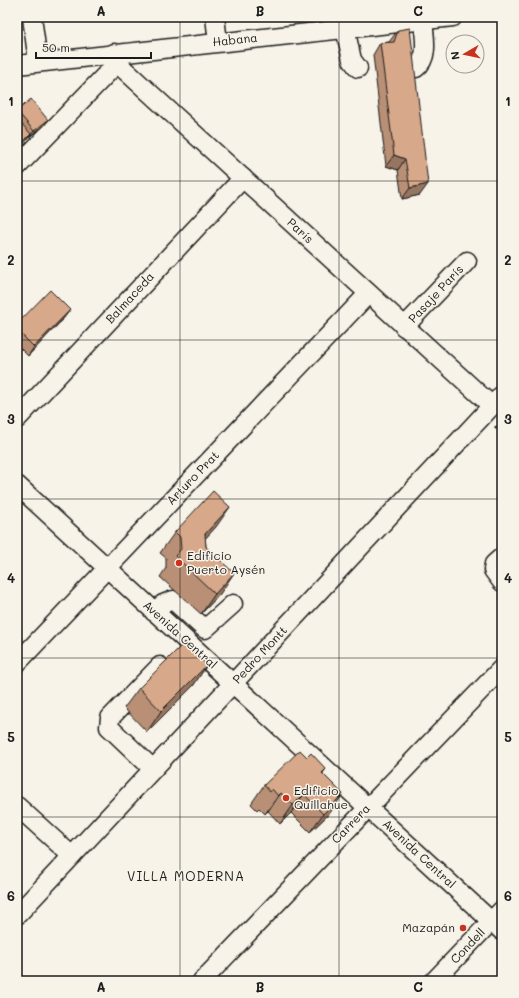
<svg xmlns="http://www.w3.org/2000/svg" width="519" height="998" viewBox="0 0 519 998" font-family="Mali,sans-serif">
  <rect width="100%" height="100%" fill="#f7f3e8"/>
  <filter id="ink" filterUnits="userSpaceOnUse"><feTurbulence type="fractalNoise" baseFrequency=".025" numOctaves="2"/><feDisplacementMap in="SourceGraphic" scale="8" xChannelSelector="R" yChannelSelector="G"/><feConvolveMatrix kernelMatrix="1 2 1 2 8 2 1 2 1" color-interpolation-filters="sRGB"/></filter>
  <g filter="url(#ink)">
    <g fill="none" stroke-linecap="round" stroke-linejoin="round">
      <g stroke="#1c1c1c" stroke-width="21">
        <g id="minor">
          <polyline points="32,17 38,62"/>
          <polyline points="215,17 218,42"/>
          <polyline points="345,28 352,60 358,68"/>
          <polyline points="114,53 117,63 492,406"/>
          <polyline points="17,65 453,17"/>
          <path d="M416,68C430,57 424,36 423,20"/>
          <polyline points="17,167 117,63"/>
          <polyline points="404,327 467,261"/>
          <polyline points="17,419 243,178"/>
          <polyline points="17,485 502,931"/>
          <polyline points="502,557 494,564 493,570 502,582"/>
          <polyline points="154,612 163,604 173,600 205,629 233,604"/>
          <polyline points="17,663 368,294"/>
          <polyline points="153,769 109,727 110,718 160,666"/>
          <polyline points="17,806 72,856"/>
          <polyline points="17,915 502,395"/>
          <polyline points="202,981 502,668"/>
          <polyline points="434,981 502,910"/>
        </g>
      </g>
      <polyline stroke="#1c1c1c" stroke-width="2.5" stroke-dasharray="3 3" stroke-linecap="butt" points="495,428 496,427 502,432"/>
      <use href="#minor" stroke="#f7f3e8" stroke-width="18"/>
    </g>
    <g fill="#b99076" stroke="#1c1c1c">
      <polygon points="398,30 420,195 402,199 398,170 386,166 373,55 380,43 389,42"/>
      <polygon points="17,110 44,126 29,137 27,140 17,150"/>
      <polygon points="64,318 28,356 17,345 17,324"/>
      <polygon points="216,527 205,538 206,547 220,594 201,614 160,577 166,568 166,558 160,553 175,532"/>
      <polygon points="207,665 193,686 147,732 124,708 139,688"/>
      <polygon points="307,757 326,769 323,773 330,813 310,832 291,813 280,824 268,811 265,814 259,808 257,810 251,804 264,785"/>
    </g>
    <g fill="#967660" stroke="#1c1c1c">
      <polygon points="48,120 44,126 29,137 34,131"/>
      <polygon points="31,134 27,140 17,150 17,148"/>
      <polygon points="394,155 405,159 398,170 386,166"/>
      <polygon points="428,184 420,195 402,199 410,188"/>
      <polygon points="70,310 64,318 28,356 34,347"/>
      <polygon points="230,507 216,527 191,554 205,534"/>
      <polygon points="234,573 220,594 201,614 215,594"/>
      <polygon points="207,665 193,686 147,732 161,711"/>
      <polygon points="281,793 268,811 265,814 278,796"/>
      <polygon points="304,794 291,813 280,824 293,805"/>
      <polygon points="343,794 330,813 310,832 323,814"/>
    </g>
    <g fill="#d7a889" stroke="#1c1c1c">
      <polygon points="410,28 428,184 410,188 405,159 394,155 380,43 394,42 398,30"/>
      <polygon points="31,99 48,120 34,131 17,111"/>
      <polygon points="17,119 31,134 17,148"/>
      <polygon points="50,290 70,310 34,347 17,330 17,324"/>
      <polygon points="213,491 230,507 205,534 206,547 234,573 215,594 175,556 181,549 180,537 175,532"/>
      <polygon points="185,642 207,665 161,711 139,688"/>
      <polygon points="300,750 307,757 311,753 326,769 322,773 343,794 323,814 304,794 293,805 281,793 278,796 272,789 270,792 264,785"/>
    </g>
  </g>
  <path fill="none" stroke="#1c1c1c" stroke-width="1" stroke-opacity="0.55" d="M180,17V981M339,17V981M17,181H502M17,340H502M17,499H502M17,658H502M17,817H502"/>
  <g fill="#c8321e" stroke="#f7f3e8" stroke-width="1.5">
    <circle cx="179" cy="563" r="4"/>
    <circle cx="286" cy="798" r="4"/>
    <circle cx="463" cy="928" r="4"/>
  </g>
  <g text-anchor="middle" stroke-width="3" stroke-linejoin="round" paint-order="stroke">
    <g font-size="12" fill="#1c1c1c" stroke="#f7f3e8">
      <text transform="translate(235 40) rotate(-6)" y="4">Habana</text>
      <text transform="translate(300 231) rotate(43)" y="4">París</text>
      <text transform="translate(436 294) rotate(-47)" y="4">Pasaje París</text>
      <text transform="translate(130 298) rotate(-47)" y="4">Balmaceda</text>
      <text transform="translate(193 478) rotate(-46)" y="4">Arturo Prat</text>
      <text transform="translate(180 635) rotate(42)" y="4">Avenida Central</text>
      <text transform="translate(260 655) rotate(-47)" y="4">Pedro Montt</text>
      <text transform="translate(351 824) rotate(-46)" y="4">Carrera</text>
      <text transform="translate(419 854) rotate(43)" y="4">Avenida Central</text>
      <text transform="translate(468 946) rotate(-46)" y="4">Condell</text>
    </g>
    <g font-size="12" fill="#1c1c1c" stroke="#f7f3e8" text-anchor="start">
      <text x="187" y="560">Edificio<tspan x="187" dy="14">Puerto Aysén</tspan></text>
      <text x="294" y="795">Edificio<tspan x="294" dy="14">Quillahue</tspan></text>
      <text x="455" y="932" text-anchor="end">Mazapán</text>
    </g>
    <g font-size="13" letter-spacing="1" fill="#1c1c1c" stroke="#f7f3e8">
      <text x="186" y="881">VILLA MODERNA</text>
    </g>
  </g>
  <rect width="519" height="998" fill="none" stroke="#f7f3e8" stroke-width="44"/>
  <g transform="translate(465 54) rotate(261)"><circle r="19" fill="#f7f3e8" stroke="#9f9d96"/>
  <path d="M0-3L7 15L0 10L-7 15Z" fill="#c8321e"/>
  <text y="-6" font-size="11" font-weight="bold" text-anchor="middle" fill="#1c1c1c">N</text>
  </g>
  <path d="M36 52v6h115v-6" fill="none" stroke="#1c1c1c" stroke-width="2"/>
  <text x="42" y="52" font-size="12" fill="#1c1c1c" stroke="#f7f3e8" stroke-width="3" paint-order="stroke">50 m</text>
  <rect x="22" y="22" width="475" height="954" fill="none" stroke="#1c1c1c" stroke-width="1.5"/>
  <g font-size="13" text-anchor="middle" font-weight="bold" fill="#1c1c1c">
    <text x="101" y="16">A</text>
    <text x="260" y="16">B</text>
    <text x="418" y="16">C</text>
    <text x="11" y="106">1</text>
    <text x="508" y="106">1</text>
    <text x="11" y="265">2</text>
    <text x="508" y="265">2</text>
    <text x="11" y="424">3</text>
    <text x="508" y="424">3</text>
    <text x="11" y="583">4</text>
    <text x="508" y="583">4</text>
    <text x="11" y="742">5</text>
    <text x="508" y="742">5</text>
    <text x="11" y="901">6</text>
    <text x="508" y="901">6</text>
    <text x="101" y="992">A</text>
    <text x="260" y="992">B</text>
    <text x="418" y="992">C</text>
  </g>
</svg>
